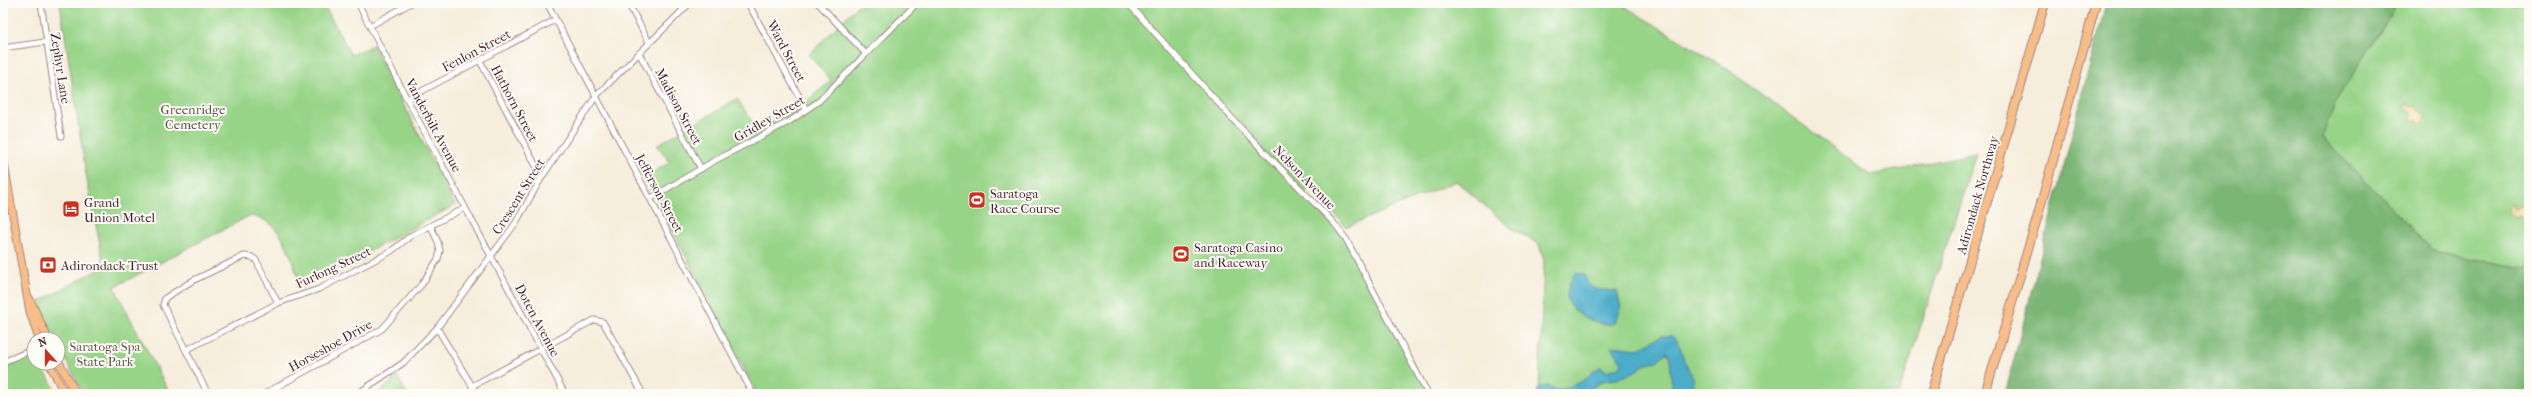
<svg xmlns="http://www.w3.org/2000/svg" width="2532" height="397" viewBox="0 0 2532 397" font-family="'IM FELL French Canon',serif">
  <rect width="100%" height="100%" fill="#fdfcf7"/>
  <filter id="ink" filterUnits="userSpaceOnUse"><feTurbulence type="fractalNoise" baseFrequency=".025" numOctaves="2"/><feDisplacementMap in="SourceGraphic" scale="8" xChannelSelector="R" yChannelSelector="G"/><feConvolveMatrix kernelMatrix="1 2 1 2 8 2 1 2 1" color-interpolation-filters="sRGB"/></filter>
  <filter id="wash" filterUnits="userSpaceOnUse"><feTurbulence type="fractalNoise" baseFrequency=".012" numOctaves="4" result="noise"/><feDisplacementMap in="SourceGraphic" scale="16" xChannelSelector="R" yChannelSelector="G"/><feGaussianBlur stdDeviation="0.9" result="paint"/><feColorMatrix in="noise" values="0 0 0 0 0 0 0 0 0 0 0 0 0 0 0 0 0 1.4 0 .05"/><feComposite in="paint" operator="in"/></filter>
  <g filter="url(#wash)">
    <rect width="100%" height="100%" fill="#f6eddb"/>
    <g fill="#98d488" stroke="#717a5a">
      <path d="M60,3H323L351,55L373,45L455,205L301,288C292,260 284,218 249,216L114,287L170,394H83L58,344V339H55L37,303L103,267L105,270L87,180Z"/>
      <polygon points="860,3 1619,3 1727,69 1871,175 1976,153 1899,394 1539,394 1544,261 1539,244 1511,228 1456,181 1346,227 1311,187 1304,194 1346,239 1429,394 757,394 645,177 670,162 657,145 737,99 758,130 794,111 831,81 809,55"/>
      <polygon points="2398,3 2529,3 2529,269 2433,251 2322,137 2337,99"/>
      <polygon points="34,352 34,363 41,363 57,394 3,394 3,369"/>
      <polygon points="397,375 407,394 375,394 386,388"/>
    </g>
    <polygon fill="#7ab674" stroke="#626a50" points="2106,3 2398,3 2337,99 2322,137 2433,251 2529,269 2529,394 2005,394"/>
    <g fill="#eeda9e" stroke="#9c7c64">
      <polygon points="2406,104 2410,107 2416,106 2425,119 2423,124 2419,124 2417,120 2411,121 2411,113 2403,109"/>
      <polygon points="2512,204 2515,209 2520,206 2525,208 2529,222 2519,215 2516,217 2510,214 2509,206"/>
    </g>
    <g fill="#4badca" stroke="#4a667a">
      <path d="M1575,273L1584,274C1590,293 1600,289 1617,291L1621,309L1615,323C1603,328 1574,315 1569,303C1564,293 1570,282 1575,273Z"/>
      <path d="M1661,336H1672C1681,344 1681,349 1684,360C1689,374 1700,379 1690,394H1672L1670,357L1667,352L1656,362L1644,365L1634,372L1617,379L1603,381L1587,391L1569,394H1537L1538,388L1548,386L1557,390C1566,388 1576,385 1584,380C1592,374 1590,372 1601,367L1606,371L1620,367L1622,362L1611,346L1638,349Z"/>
    </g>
  </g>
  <g filter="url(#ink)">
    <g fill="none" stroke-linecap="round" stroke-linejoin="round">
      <g stroke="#a08683" stroke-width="7">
        <g id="minor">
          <polyline points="41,3 61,136"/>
          <polyline points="358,3 407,99 565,394"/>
          <polyline points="547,3 753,394"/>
          <polyline points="628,3 649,42"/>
          <polyline points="748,3 806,109"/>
          <polyline points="818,3 866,54"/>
          <polyline points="1128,3 1240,127 1334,223 1346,239 1428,394"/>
          <polyline points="370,26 411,3"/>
          <polyline points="3,48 45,42"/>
          <polyline points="639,53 701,169"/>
          <polyline points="480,61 542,177"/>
          <polyline points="407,99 555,20"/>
          <polyline points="651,198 714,161 790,121 819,101 917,3"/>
          <polyline points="437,328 477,394"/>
          <polyline points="186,350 278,303 319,289 390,252 412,235 465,208"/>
          <polyline points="3,362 34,349"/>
          <polyline points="472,386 594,320 603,322 643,394"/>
          <polyline points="208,394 163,305 165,298 192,281 244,256 252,257 256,260 278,303"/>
          <polyline points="264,394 382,329 422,284 438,259 440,251 438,242 431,227"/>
          <polyline points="357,394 403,363 437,328 515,224 542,177 596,96 690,3"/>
        </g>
      </g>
      <g stroke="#a08683" stroke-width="9">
        <g id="major">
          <polyline points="3,158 30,312 39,339"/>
          <polyline points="29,298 48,339"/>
          <polyline points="58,360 76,394"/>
          <polyline points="49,363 65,394"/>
        </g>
      </g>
      <g stroke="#a08683" stroke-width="10">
        <g id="highway">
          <polyline points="1931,394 2045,3"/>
          <polyline points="1985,394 2038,215 2096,3"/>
        </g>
      </g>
      <use href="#minor" stroke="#fff" stroke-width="5"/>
      <use href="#major" stroke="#f8bd89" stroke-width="7"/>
      <use href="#highway" stroke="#f8bd89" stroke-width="8"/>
    </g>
  </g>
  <defs>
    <g id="stadium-square" transform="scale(0.9)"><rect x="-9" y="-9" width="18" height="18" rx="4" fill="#c8321e" stroke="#fdfcf7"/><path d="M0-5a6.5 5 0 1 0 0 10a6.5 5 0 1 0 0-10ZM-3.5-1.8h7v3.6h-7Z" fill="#fff"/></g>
    <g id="hotel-square" transform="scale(0.9)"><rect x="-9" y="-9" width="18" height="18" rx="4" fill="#c8321e" stroke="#fdfcf7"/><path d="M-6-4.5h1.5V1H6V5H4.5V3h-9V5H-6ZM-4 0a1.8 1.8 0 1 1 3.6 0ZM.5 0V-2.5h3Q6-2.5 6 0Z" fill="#fff"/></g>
    <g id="bank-square" transform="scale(0.9)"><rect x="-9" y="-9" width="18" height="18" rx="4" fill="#c8321e" stroke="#fdfcf7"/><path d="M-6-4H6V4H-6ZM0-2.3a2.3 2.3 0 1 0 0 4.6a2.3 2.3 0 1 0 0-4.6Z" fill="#fff"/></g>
  </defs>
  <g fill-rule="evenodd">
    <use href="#stadium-square" x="977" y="200"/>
    <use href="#hotel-square" x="71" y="209"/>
    <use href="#stadium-square" x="1181" y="254"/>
    <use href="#bank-square" x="48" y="265"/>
  </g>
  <g text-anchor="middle" stroke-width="4" stroke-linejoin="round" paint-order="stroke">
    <g font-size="13" fill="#4a1f2b" stroke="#fdfcf7">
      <text transform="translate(476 50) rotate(-28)" y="5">Fenlon Street</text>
      <text transform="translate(787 51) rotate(62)" y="5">Ward Street</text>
      <text transform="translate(61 68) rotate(81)" y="5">Zephyr Lane</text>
      <text transform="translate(515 103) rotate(62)" y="5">Hathorn Street</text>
      <text transform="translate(679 106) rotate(62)" y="5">Madison Street</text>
      <text transform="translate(769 118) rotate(-30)" y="5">Gridley Street</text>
      <text transform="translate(434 125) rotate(62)" y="5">Vanderbilt Avenue</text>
      <text transform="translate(1305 177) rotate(46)" y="5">Nelson Avenue</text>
      <text transform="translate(660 193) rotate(62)" y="5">Jefferson Street</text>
      <text transform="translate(1977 195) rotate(-74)" y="5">Adirondack Northway</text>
      <text transform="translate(518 196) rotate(-58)" y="5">Crescent Street</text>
      <text transform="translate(333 267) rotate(-25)" y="5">Furlong Street</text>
      <text transform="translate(538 320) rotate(62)" y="5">Doten Avenue</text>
      <text transform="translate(330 345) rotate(-29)" y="5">Horseshoe Drive</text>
    </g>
    <g font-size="13" fill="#615547" stroke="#fdfcf7">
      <text x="193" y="114">Greenridge<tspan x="193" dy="15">Cemetery</tspan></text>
      <text x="105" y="351">Saratoga Spa<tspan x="105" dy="15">State Park</tspan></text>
    </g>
    <g font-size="13" fill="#4a1f2b" stroke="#fdfcf7" text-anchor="start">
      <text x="990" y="198">Saratoga<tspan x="990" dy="15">Race Course</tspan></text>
      <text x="84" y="207">Grand<tspan x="84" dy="15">Union Motel</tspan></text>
      <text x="1194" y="252">Saratoga Casino<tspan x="1194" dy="15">and Raceway</tspan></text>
      <text x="61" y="270">Adirondack Trust</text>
    </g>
  </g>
  <rect width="2532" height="397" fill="none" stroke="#fdfcf7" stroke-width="16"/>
  <g transform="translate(46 351) rotate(339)"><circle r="19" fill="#fdfcf7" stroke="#b5a4a5"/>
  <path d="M0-3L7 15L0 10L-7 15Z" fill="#c8321e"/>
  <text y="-6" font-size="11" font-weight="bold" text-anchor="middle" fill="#4a1f2b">N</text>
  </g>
</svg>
